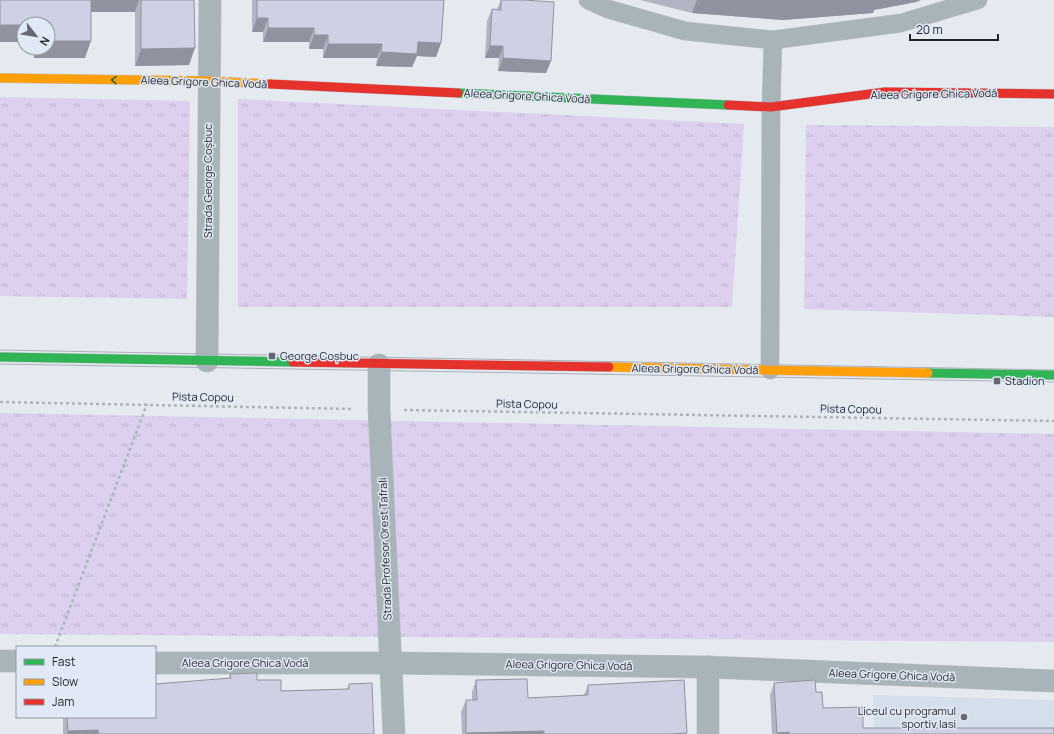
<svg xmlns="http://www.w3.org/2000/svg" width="1054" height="734" viewBox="0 0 1054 734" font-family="Manrope,sans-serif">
  <defs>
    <pattern id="grass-tufts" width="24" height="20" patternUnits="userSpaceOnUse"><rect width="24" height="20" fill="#dcd0ee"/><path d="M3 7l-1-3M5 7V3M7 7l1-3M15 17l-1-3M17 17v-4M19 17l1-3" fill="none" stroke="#bcb2cc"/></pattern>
  </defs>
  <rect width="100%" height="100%" fill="#e5eaf0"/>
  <polygon fill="#d5deeb" points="873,695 1054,700 1054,734 874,734"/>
  <g fill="url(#grass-tufts)">
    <polygon points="0,97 190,101 187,299 0,296"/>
    <polygon points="238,99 744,124 732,307 238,307"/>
    <polygon points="806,125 1054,127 1054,317 804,309"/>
    <polygon points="0,413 1054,434 1054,642 0,634"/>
  </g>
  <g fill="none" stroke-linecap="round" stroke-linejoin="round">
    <g stroke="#c2c6cb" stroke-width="19">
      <g id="lane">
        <polyline points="588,0 608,9 685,31 773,40 901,23 978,0"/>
        <polyline points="770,370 771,107 773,40"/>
      </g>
    </g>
    <g stroke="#c2c6cb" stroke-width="23">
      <g id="street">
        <polyline points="207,361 210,0"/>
        <polyline points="379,365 379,409 394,734"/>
        <polyline points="0,661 17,661"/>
        <polyline points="155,663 390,663 708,667 1054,681"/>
        <polyline points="708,667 708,734"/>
      </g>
    </g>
    <g stroke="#c2c6cb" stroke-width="10">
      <g id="fast">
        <polyline points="458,93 728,105"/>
        <polyline points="0,357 293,362"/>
        <polyline points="928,373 1054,375"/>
      </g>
    </g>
    <g stroke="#c2c6cb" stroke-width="10">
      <g id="slow">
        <polyline points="0,78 209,81 270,84"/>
        <polyline points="609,367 928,373"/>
      </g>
    </g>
    <g stroke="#c2c6cb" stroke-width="10">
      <g id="jam">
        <polyline points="270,84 458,93"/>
        <polyline points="728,105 771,107 885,92 1054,94"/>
        <polyline points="293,362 609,367"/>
      </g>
    </g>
    <g stroke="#abb4ba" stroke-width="2.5" stroke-dasharray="3 3" stroke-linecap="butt">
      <polyline points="0,402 353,409"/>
      <polyline points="404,410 1054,421"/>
      <polyline points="55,647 147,404"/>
    </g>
    <use href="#lane" stroke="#a8b3ba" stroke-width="18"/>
    <use href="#street" stroke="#a8b3ba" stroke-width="22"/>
    <use href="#fast" stroke="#30b455" stroke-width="9"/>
    <use href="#slow" stroke="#ff9f0a" stroke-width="9"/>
    <use href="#jam" stroke="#e5322d" stroke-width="9"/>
    <g stroke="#aab0b6" stroke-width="1">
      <polyline points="0,350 1054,370"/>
      <polyline points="0,364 1054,382"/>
    </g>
  </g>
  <g fill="#b1b4c3">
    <polygon points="0,0 194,0 189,65 135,66 135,12 91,12 85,58 34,58 34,48 48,48 48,24 24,24 24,42 0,42"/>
    <polygon points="252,0 444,0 441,43 436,57 417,56 412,67 376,66 377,58 323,58 323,49 309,49 309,42 263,42 263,32 252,32"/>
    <polygon points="501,0 523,0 551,61 546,73 498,71 499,58 485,58 487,21 492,9 497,9"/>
    <polygon points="640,0 921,0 916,2 874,10 873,13 783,20 692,13"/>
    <polygon points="230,674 257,680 281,691 347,689 349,684 374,734 63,734 63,717 155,717 229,678"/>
    <polygon points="476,680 528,698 584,695 588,685 687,733 686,734 462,734 461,712 466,700 472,700 472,692"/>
    <polygon points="774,683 816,692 823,708 863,728 1054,734 772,734 770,695"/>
  </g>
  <g fill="#90929f">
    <polygon points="90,0 139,0 135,12 85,12"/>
    <polygon points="697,0 921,0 916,2 874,10 873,13 783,20 692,13"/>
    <polygon points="257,18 268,18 263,32 252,32"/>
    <rect x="0" y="25" width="24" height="17"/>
    <polygon points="268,28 314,28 309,42 263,42"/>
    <polygon points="314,35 328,35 323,49 309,49"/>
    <polygon points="48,41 91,41 85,58 34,58 38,48 48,48"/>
    <polygon points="418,42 441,43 436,57 417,56 412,67 376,66 381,52"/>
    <polygon points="328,44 382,44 377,58 323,58"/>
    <polygon points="490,46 503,46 499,58 485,58"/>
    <polygon points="195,48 189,65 135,66 141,49"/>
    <polygon points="503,58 551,61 546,73 498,71"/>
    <polygon points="98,730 97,734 67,734 68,731"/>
    <polygon points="544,731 543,734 466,734 466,733"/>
    <polygon points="789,732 789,734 776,734 777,733"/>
  </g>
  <g fill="#ced1e3" stroke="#90929f">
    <polygon points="0,0 91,0 91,41 48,41 48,24 24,24 24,25 0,25"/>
    <polygon points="141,0 194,0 195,48 141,49"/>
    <polygon points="257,0 444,0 441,43 418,42 417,54 381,52 382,44 328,44 328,35 314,35 314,28 268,28 268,18 257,18"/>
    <polygon points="501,0 523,0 554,2 551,61 503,58 503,46 490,46 492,9 501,10"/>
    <polygon points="257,673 257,680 281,680 281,691 349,689 349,684 372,683 374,734 99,734 98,730 68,731 67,717 155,717 155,684 231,678 230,674"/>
    <polygon points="527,679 528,698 588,695 588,685 684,680 687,733 671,734 544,734 544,731 466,733 466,700 477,700 476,680"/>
    <polygon points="815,680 816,692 822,692 823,708 863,707 863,728 1054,728 1054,734 790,734 789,732 777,733 774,683"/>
  </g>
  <defs><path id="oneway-chevron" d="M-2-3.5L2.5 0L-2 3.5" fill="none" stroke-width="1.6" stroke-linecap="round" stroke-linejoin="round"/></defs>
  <use stroke="#27643c" href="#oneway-chevron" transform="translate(114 80) rotate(-179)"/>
  <g fill="#64686d" stroke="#e0e9f5" stroke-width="1.5">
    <rect x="268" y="352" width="8" height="8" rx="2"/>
    <rect x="993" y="377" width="8" height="8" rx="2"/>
    <circle cx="964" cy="717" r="4"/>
  </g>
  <g text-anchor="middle" stroke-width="3" stroke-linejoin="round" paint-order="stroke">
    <g font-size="11" fill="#1f2227" stroke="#e0e9f5">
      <text transform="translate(204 82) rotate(2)" y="4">Aleea Grigore Ghica Vodă</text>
      <text transform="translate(934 94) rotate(-1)" y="4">Aleea Grigore Ghica Vodă</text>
      <text transform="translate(527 96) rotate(3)" y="4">Aleea Grigore Ghica Vodă</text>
      <text transform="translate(208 181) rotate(-90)" y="4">Strada George Coșbuc</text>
      <text transform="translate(695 369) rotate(1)" y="4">Aleea Grigore Ghica Vodă</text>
      <text transform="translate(203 397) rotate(1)" y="4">Pista Copou</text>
      <text transform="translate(527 404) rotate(1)" y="4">Pista Copou</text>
      <text transform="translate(851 409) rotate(1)" y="4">Pista Copou</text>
      <text transform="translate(385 549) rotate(-92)" y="4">Strada Profesor Orest Tafrali</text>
      <text x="245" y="667">Aleea Grigore Ghica Vodă</text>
      <text transform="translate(569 665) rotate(1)" y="4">Aleea Grigore Ghica Vodă</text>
      <text transform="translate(892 675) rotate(2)" y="4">Aleea Grigore Ghica Vodă</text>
    </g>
    <g font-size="11" fill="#1f2227" stroke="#e0e9f5" text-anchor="start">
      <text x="280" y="360">George Coșbuc</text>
      <text x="1005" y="385">Stadion</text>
      <text x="956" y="715" text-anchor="end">Liceul cu programul<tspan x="956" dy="13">sportiv Iasi</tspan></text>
    </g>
  </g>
  <rect x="16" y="646" width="140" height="72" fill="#e0e9f5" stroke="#9399a3"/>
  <rect x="24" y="659" width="20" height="6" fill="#30b455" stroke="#9399a3"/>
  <text x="52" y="666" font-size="12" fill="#1f2227">Fast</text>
  <rect x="24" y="679" width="20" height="6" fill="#ff9f0a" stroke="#9399a3"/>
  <text x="52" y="686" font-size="12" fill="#1f2227">Slow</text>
  <rect x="24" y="699" width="20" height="6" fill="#e5322d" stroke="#9399a3"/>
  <text x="52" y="706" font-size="12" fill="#1f2227">Jam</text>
  <g transform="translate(36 36) rotate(121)"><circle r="19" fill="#e0e9f5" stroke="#9399a3"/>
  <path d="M0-3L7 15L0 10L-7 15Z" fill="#64686d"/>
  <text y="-6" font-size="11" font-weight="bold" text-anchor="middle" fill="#1f2227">N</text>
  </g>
  <path d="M910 34v6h88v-6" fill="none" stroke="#1f2227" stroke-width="2"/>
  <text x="916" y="34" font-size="12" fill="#1f2227" stroke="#e0e9f5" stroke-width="3" paint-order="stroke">20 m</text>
</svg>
